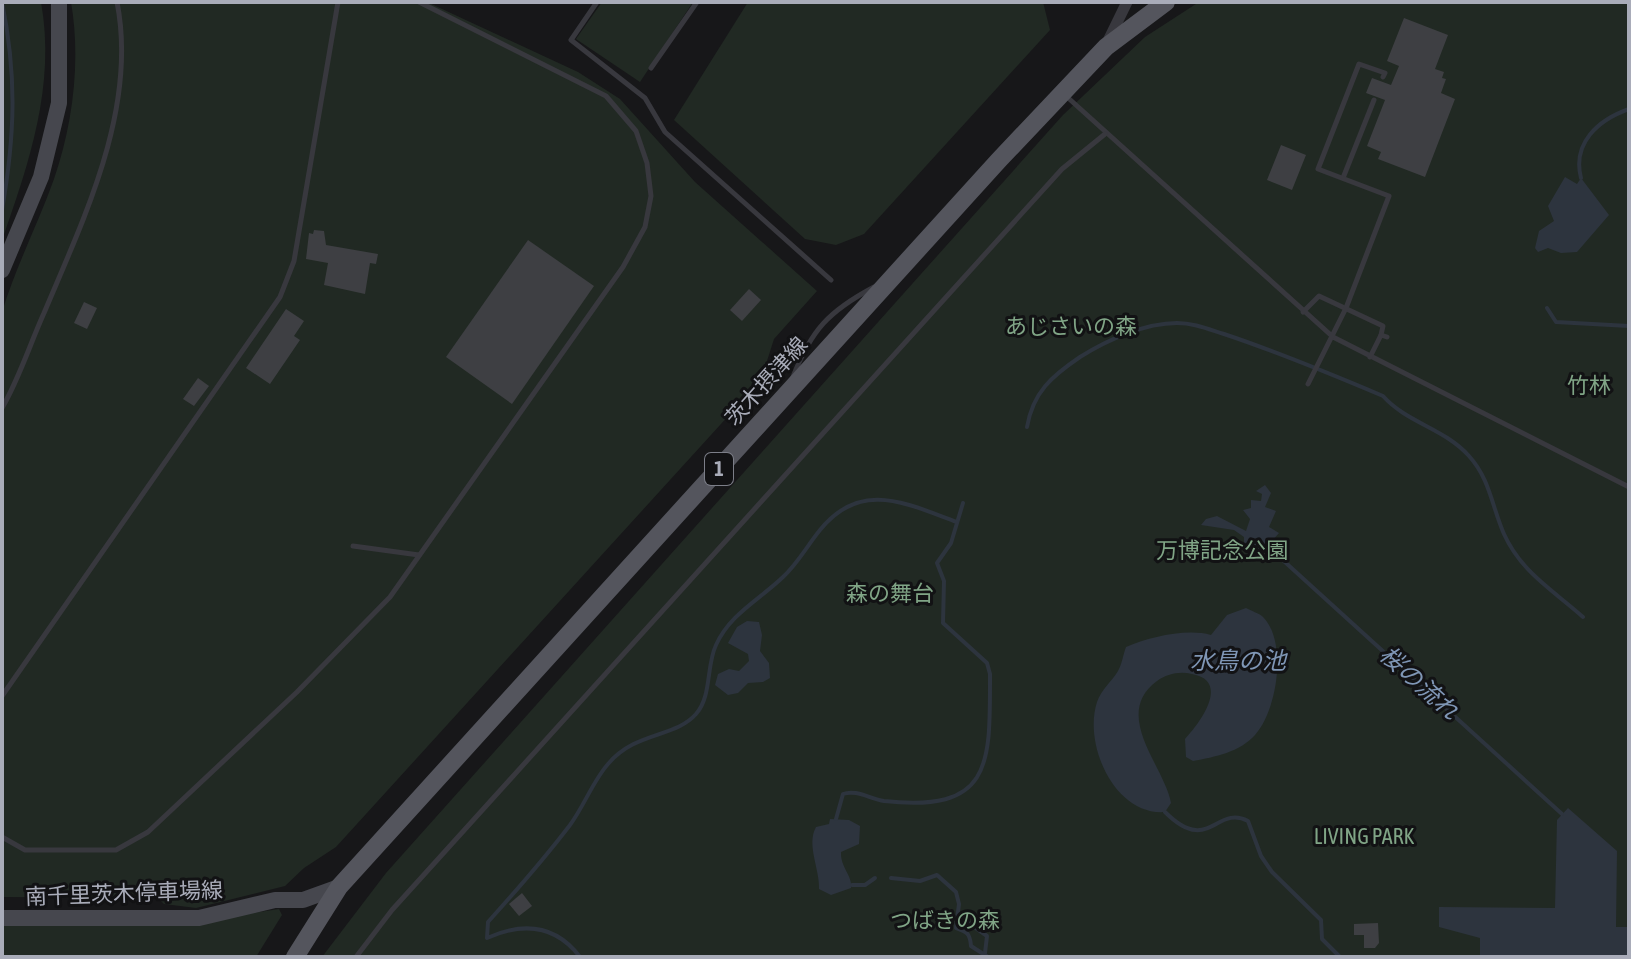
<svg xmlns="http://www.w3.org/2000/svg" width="1631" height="959" viewBox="0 0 1631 959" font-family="'Asap Condensed','Noto Sans JP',sans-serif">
  <rect width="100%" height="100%" fill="#171719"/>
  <g fill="#212923">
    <path d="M2,2H41C56,85 29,163 2,240Z"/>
    <path d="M71,2H427L578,72L620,99L695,182L817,291L774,339L761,380L336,847L304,868L285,886L196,908L164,904L158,898L2,897V312C16,266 38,224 54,179C73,124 81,60 71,2Z"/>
    <polygon points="602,2 693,2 640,82 576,39"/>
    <polygon points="748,2 1043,2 1050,30 864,234 836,245 805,239 674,120"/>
    <polygon points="1199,2 1629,2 1629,957 322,957 386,873 1063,115 1145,37"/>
    <polygon points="279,909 282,915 256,957 2,957 2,926 192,922"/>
  </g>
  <g fill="#2d343e">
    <polygon points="1565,177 1577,184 1581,178 1609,215 1577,252 1561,253 1548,248 1538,252 1535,248 1539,231 1554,221 1548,206"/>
    <polygon points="1265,485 1271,493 1265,507 1276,511 1269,527 1279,533 1272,541 1275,553 1266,550 1256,558 1255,552 1244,543 1244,537 1234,530 1201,525 1206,519 1217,516 1246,531 1250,519 1243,510 1251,508 1251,500 1261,501 1262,494 1256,491"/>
    <path d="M1246,608C1251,611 1259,613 1263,617C1288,642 1277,711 1255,735C1240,752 1215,757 1193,761L1186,757L1185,739C1200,723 1231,681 1192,674C1179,671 1167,674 1157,681C1111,715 1165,767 1171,803L1165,812C1115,816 1083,745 1097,702C1101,690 1112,681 1118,671C1122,664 1123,655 1126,647C1149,637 1187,628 1211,635L1227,615Z"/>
    <polygon points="747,621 759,622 762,635 760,651 769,663 770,678 763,682 748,683 738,693 728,695 715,685 718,674 729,669 739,671 749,661 748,654 728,643 737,627"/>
    <polygon points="1568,808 1617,851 1616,927 1629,927 1629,957 1480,957 1480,938 1439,927 1439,907 1555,908 1557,820"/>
    <path d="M830,819L849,820L860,826L859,844L841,852C840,867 853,876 851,888L831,895L819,889C820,869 806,845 816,827L829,824Z"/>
  </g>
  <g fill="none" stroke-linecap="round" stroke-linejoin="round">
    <g stroke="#2d343e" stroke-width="4">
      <path d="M1581,178C1572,143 1598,120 1629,109"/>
      <path d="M2,210C15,135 17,76 2,2"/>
      <polyline points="1547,308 1556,322 1629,326"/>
      <path d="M1027,427C1033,392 1052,376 1080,357C1107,340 1145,323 1177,323C1194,323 1208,329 1224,334C1278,352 1331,374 1383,396C1407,423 1444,428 1469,456C1490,479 1492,507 1504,534C1521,572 1554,591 1583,617"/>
      <polyline points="1275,553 1562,814"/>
      <path d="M1165,812C1209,856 1216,804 1248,821L1261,856L1272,872L1321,920L1322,939L1340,957"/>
      <path d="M836,819L843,794C856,789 870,799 884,801C993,813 990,764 990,674L987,663L943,623L944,581L937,563L951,543L963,503"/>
      <path d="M891,878L920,881L937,875L956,892L959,904L956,928C967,932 970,933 971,946L988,957"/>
      <polyline points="852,885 865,885 875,878"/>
      <polyline points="959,916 987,936 985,953"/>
      <path d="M580,957C555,924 523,922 487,938L488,922C516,891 544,859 570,825C584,806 593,781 608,764C636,731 675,738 696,714C712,696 706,666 716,645C730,614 759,600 783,577C798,563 807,546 820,530C861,479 907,504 957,522"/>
    </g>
  </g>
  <g fill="#3e3f43">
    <polygon points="1404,18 1448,35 1435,69 1444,72 1442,78 1446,79 1441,93 1455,99 1425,177 1378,159 1381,152 1367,146 1385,100 1366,93 1372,78 1391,85 1399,66 1387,61"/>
    <polygon points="1281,145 1306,155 1292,190 1267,180"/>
    <polygon points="314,230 324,231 326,245 378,254 376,264 370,263 365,294 324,285 328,263 306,259 309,233 313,234"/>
    <polygon points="528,240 594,286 512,404 446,357"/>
    <polygon points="749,289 761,300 742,321 730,310"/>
    <polygon points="84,302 97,308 87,329 74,323"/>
    <polygon points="286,309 304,321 294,336 300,340 270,384 246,368"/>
    <polygon points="198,378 209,386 194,406 183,399"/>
    <polygon points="522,893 532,906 519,916 509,904"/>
    <polygon points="1378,923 1379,943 1375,948 1364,948 1364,935 1354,935 1354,924"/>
  </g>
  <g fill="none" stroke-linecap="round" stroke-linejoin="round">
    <g stroke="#38383e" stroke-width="5">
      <polyline points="597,2 571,40 645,98 665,132 831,280"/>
      <polyline points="651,68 697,2"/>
      <polyline points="1066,96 1333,337 1629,487"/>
      <polyline points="1343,178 1374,100"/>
      <polyline points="1303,312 1319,296 1383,326 1381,335"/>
      <polyline points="1370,357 1381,335 1387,337"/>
      <path d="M793,377C811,330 829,311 874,287"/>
      <polyline points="1308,384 1346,308 1389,196 1318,169 1359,64 1385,73 1383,77"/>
      <path d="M2,408C19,379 30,344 44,313C84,218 138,108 117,2"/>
      <polyline points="353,546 419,555"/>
      <polyline points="2,696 280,297 294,261 338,2"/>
      <polyline points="2,837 25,850 116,850 148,832 297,692 390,597 623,267 645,227 651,196 647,163 636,131 606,96 419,2"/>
      <polyline points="356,957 392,910 1062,169 1105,134"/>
    </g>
    <polyline stroke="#38383e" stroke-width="11" points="1107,43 1127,2"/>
    <g stroke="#46474e" stroke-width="16">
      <polyline points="2,270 41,177 59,103 59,2"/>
      <polyline points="2,918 199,918 275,900 303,900 339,887"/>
    </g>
    <polyline stroke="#54555d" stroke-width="18" points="295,957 339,887 999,160 1106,47 1166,2"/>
  </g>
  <g text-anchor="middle" stroke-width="6" stroke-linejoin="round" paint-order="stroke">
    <rect fill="#121214" stroke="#7c7e88" stroke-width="2" x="705" y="453" width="28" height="32" rx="6"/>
    <g font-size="20" font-weight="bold" fill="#a9acb9">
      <text x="719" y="476">1</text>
    </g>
    <g font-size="22" fill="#80a586" stroke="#121214">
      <text x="1071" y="334">あじさいの森</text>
      <text x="1589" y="393">竹林</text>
      <text x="1222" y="558">万博記念公園</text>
      <text x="890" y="601">森の舞台</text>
      <text x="1364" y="844">LIVING PARK</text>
      <text x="945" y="928">つばきの森</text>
    </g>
    <g font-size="22" fill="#a9acb9" stroke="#121214">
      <text transform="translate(766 381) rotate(-48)" y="8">茨木摂津線</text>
      <text transform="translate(124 893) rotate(-2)" y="8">南千里茨木停車場線</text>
    </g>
    <g font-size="24" font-style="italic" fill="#7f96b5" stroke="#121214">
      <text x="1238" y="669">水鳥の池</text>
      <text transform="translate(1419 683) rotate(42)" y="8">桜の流れ</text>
    </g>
  </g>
  <rect width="1631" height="959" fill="none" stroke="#a9acb9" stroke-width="8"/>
</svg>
